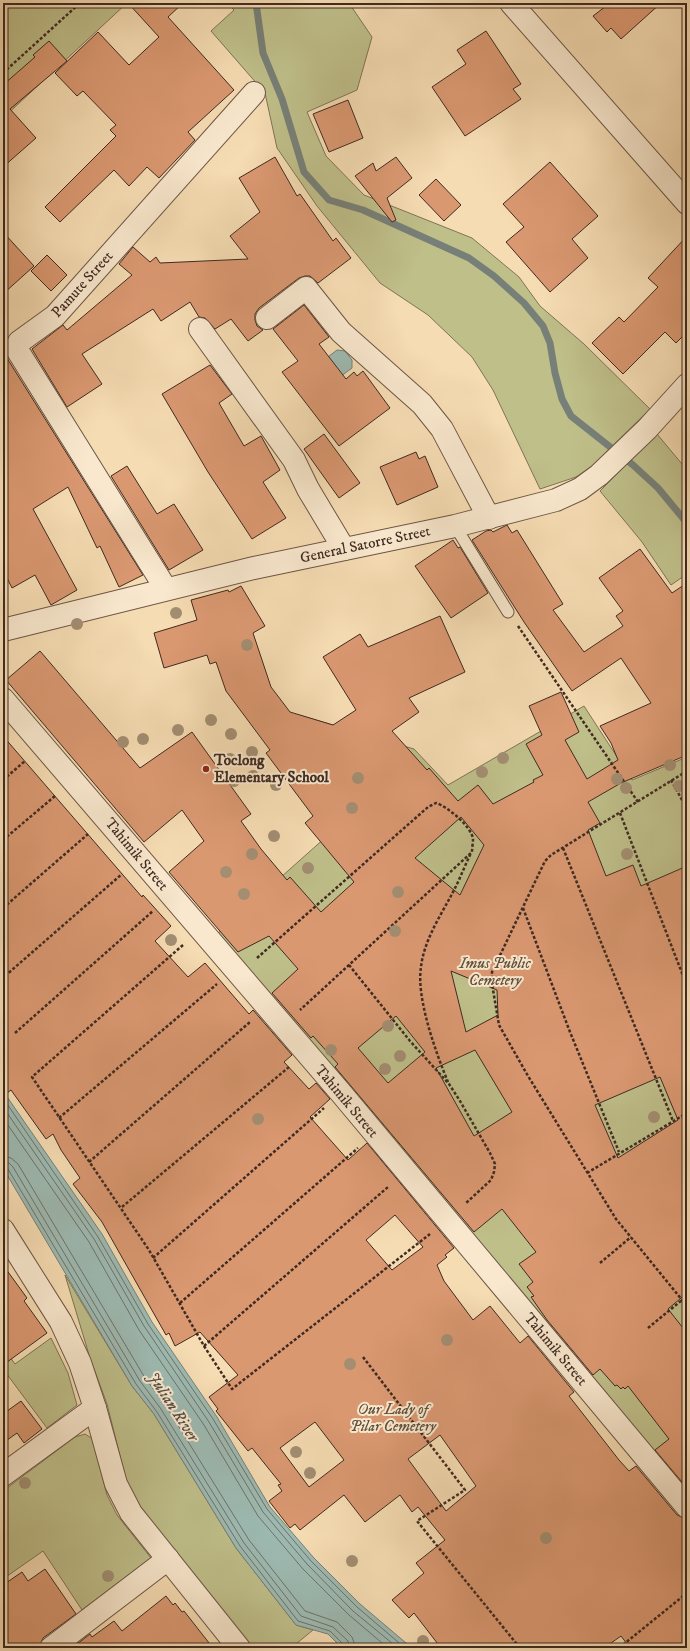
<svg xmlns="http://www.w3.org/2000/svg" width="690" height="1651" viewBox="0 0 690 1651" font-family="'IM FELL DW Pica',serif">
  <rect width="100%" height="100%" fill="#f6dcb3"/>
  <filter id="stains"><feTurbulence type="fractalNoise" baseFrequency=".005" numOctaves="4"/><feColorMatrix values="0 0 0 0 .2 0 0 0 0 .09 0 0 0 0 .02 0 0 0 .5 -.17"/></filter>
  <radialGradient id="worn" r=".72"><stop offset=".6" stop-color="#630" stop-opacity="0"/><stop offset="1" stop-color="#630" stop-opacity=".3"/></radialGradient>
  <g fill="#bfbf8a" stroke="#7f7456">
    <polygon points="3,3 127,3 3,118"/>
    <polygon points="227,3 349,3 372,37 357,90 307,112 326,156 364,195 472,238 519,277 540,306 584,344 650,409 591,467 576,477 540,489 493,390 472,357 428,315 380,283 317,206 277,148 265,93 211,31 234,10"/>
    <polygon points="657,434 687,470 687,574 671,585 642,542 600,491"/>
    <polygon points="584,706 632,780 687,757 687,1497 216,935 363,804 311,734 299,715 414,749 448,785"/>
    <polygon points="65,1275 132,1386 154,1414 236,1548 296,1625 313,1630 291,1648 249,1648 142,1511 127,1484 107,1404 90,1358"/>
    <polygon points="51,1338 68,1373 77,1405 47,1428 3,1369 3,1347 15,1364"/>
    <polygon points="85,1434 93,1439 107,1495 117,1515 151,1558 82,1610 43,1551 3,1579 3,1491 75,1437"/>
  </g>
  <g fill="#9dbab2" stroke="#778078">
    <polygon points="337,350 345,351 352,360 352,368 329,385 316,366"/>
    <polygon points="3,1091 102,1234 152,1322 217,1417 270,1507 314,1558 360,1604 412,1648 342,1648 328,1634 296,1625 236,1548 154,1414 132,1386 3,1168"/>
  </g>
  <g fill="none" stroke-linecap="round" stroke-linejoin="round">
    <g stroke="#6e726a" stroke-width="1">
      <polyline points="3,1098 98,1237 148,1324 213,1419 267,1509 311,1561 357,1607 405,1648"/>
      <polyline points="3,1107 94,1239 144,1326 209,1422 263,1512 307,1564 353,1611 398,1648"/>
      <polyline points="3,1118 89,1242 139,1330 204,1425 258,1516 303,1569 349,1615 388,1648"/>
      <polyline points="3,1156 11,1158 18,1164 145,1378 166,1406 249,1540 305,1611 337,1622 352,1637 356,1648"/>
      <polyline points="3,1162 9,1163 13,1167 140,1381 161,1409 244,1543 301,1616 333,1627 348,1641 349,1648"/>
      <polyline points="3,1167 8,1169 136,1384 157,1412 240,1546 298,1621 330,1631 343,1644 344,1648"/>
    </g>
    <polyline stroke="#778078" stroke-width="7" points="256,3 263,53 282,99 304,172 329,200 363,210 469,258 494,276 524,303 543,326 550,343 555,373 562,399 571,416 633,465 658,488 687,523"/>
  </g>
  <g fill="#da9871" stroke="#3f2a22" fill-rule="evenodd">
    <polygon points="128,3 183,3 168,17 234,90 188,132 195,140 159,178 147,167 129,186 114,170 60,222 45,207 116,136 110,130 116,125 83,91 77,96 55,73 98,32 129,65 159,37"/>
    <polygon points="610,3 661,3 621,39 611,28 607,32 593,16"/>
    <polygon points="486,31 521,84 513,89 521,99 465,136 432,87 466,64 457,50"/>
    <polygon points="49,41 67,61 10,109 36,138 3,167 3,85 35,57 33,55"/>
    <polygon points="348,100 363,138 329,152 313,114"/>
    <polygon points="275,157 297,196 300,194 333,241 336,238 351,258 318,283 310,276 305,276 299,278 259,308 255,314 255,320 257,326 263,330 248,341 231,319 215,329 205,318 199,317 190,302 161,321 153,309 82,354 102,384 67,407 32,349 63,325 67,330 132,275 119,264 133,247 150,262 156,257 160,263 248,259 230,236 260,212 239,178"/>
    <polygon points="396,157 412,178 387,198 396,220 392,222 355,176 373,163 376,171"/>
    <polygon points="550,162 598,216 572,239 588,258 550,292 506,242 524,227 503,204"/>
    <polygon points="436,179 461,205 444,221 419,195"/>
    <polygon points="3,232 34,266 3,294"/>
    <polygon points="687,236 687,332 676,343 665,332 623,374 592,343 619,317 624,322 658,287 648,278"/>
    <polygon points="47,255 67,275 51,291 31,271"/>
    <polygon points="304,305 329,337 319,344 346,379 354,372 357,376 363,371 390,408 339,446 282,372 298,361 273,329"/>
    <polygon points="3,347 5,355 143,575 119,587 100,546 97,548 68,487 33,509 77,590 51,605 35,575 12,588 3,570"/>
    <polygon points="210,365 232,394 219,403 244,446 261,436 280,470 263,482 286,518 252,539 208,472 162,394"/>
    <polygon points="324,434 360,483 339,498 304,449"/>
    <polygon points="416,452 419,459 425,456 438,487 397,505 380,467"/>
    <polygon points="127,466 157,514 174,504 203,550 169,570 111,476"/>
    <path d="M507,525L512,533L517,530L563,604L553,610L584,652L623,626L616,616L623,611L599,578L640,549L672,593L687,583V755L621,783L588,802L600,823L588,830L606,876L633,865L641,886L687,866V1293L668,1309L687,1333V1488L655,1450L669,1439L628,1386L625,1389L623,1387L621,1389L617,1385L615,1386L600,1369L593,1375L547,1320L531,1297L534,1296L527,1287L533,1282L519,1264L536,1252L502,1209L474,1232L335,1067L338,1064L313,1036L311,1038L272,993L298,969L269,936L238,952L169,872L204,841L182,810L144,842L6,680L40,651L140,768L192,732L251,814L241,821L261,849L287,880L290,877L321,912L354,882L305,823L313,816L266,753L270,750L226,691L216,662L210,664L207,655L164,668L154,633L197,620L191,600L228,590L229,592L241,586L265,626L253,633L271,687L290,712L333,725L356,710L323,657L360,634L368,647L440,616L465,672L409,698L419,712L392,731L427,770L429,768L458,801L478,785L493,804L534,782L533,780L543,775L526,744L542,735L529,706L561,692L579,732L565,740L587,779L618,760L611,743L600,726L651,703L621,658L572,691L524,622L472,540L486,531L491,530L493,532ZM461,817L484,845L460,895L415,858ZM451,971L497,990L498,1015L466,1032ZM396,1016L425,1052L388,1083L358,1048ZM475,1050L512,1112L474,1136L436,1068ZM660,1077L678,1120L618,1158L595,1105Z"/>
    <polygon points="453,540 458,548 460,547 488,593 451,618 415,566"/>
    <path d="M3,736L142,897L143,895L171,926L155,941L188,977L205,963L249,1014L253,1010L292,1055L284,1062L309,1089L316,1083L330,1099L310,1117L348,1160L367,1143L454,1248L445,1255L447,1257L437,1265L444,1281L473,1320L490,1306L520,1343L528,1336L574,1392L569,1396L619,1460L629,1471L636,1466L677,1515L687,1519V1648H630L621,1636L604,1648H441L414,1613L409,1618L392,1600L424,1573L416,1563L445,1540L418,1507L412,1512L400,1495L365,1522L344,1495L300,1530L295,1524L290,1528L269,1501L282,1491L278,1485L281,1484L252,1448L248,1451L216,1411L218,1409L209,1397L238,1375L200,1332L175,1346L169,1333L166,1335L102,1222L73,1184L80,1178L61,1150L53,1134L46,1139L11,1090L3,1096ZM395,1215L423,1247L392,1270L366,1240ZM315,1422L344,1460L309,1487L280,1448ZM440,1435L476,1486L446,1511L408,1459Z"/>
    <polygon points="3,1265 27,1298 24,1301 47,1333 3,1365"/>
    <polygon points="21,1401 42,1429 24,1443 17,1433 3,1443 3,1414"/>
    <polygon points="45,1569 76,1614 43,1638 39,1648 3,1648 3,1585 22,1572 28,1581"/>
    <polygon points="166,1596 173,1605 175,1603 182,1612 184,1611 213,1648 72,1648 90,1634 92,1637 114,1621 122,1631"/>
  </g>
  <g fill="none" stroke-linecap="round" stroke-linejoin="round">
    <g stroke="#6d5646" stroke-width="13">
      <polyline id="service" points="455,526 508,612"/>
    </g>
    <g stroke="#6d5646" stroke-width="24">
      <g id="minor">
        <polyline points="511,3 687,203"/>
        <polyline points="267,318 306,288 341,332 422,404 442,429 489,518"/>
        <polyline points="200,329 294,460 308,489 344,549"/>
        <polyline points="166,589 16,348 19,342 55,316 254,93"/>
        <polyline points="3,699 341,1093 687,1507"/>
        <polyline points="3,1230 61,1322 80,1363 95,1408 116,1484 131,1513 239,1648"/>
        <polyline points="3,1475 95,1408"/>
        <polyline points="51,1648 168,1559"/>
      </g>
    </g>
    <g stroke="#6d5646" stroke-width="24">
      <polyline id="tertiary" points="3,630 254,568 455,526 556,500 580,489 599,475 647,429 687,385"/>
    </g>
    <g stroke="#3f2a22" stroke-width="2.5" stroke-dasharray="3 2" stroke-linecap="butt">
      <polyline points="3,73 80,3"/>
      <polyline points="518,626 638,802"/>
      <polyline points="687,771 551,855 545,861 492,972 492,984 499,1025 528,1076 616,1219 687,1306"/>
      <polyline points="3,780 25,761"/>
      <polyline points="671,780 687,809"/>
      <polyline points="620,813 687,986"/>
      <polyline points="3,840 55,796"/>
      <polyline points="563,848 673,1121"/>
      <polyline points="3,908 88,834"/>
      <polyline points="523,908 570,1032 619,1152"/>
      <polyline points="183,945 32,1077 149,1250 204,1346 232,1389 430,1234"/>
      <path d="M257,958L428,807L436,803C447,806 472,827 473,839C473,843 472,848 472,852L300,1010"/>
      <polyline points="349,965 410,1041 449,1084 460,1101 490,1153 495,1164 494,1172 491,1180 465,1204"/>
      <polyline points="5,976 122,874"/>
      <polyline points="15,1033 153,911"/>
      <path d="M448,1082C436,1053 416,998 421,967C424,940 441,915 453,892C460,879 465,865 471,853"/>
      <polyline points="59,1118 217,984"/>
      <polyline points="89,1162 250,1022"/>
      <polyline points="587,1173 687,1113"/>
      <polyline points="122,1207 289,1067"/>
      <polyline points="153,1258 324,1108"/>
      <polyline points="600,1263 631,1237"/>
      <polyline points="180,1303 358,1148"/>
      <polyline points="648,1328 682,1300"/>
      <polyline points="204,1346 388,1187"/>
      <polyline points="363,1357 465,1490 417,1521 520,1648"/>
      <polyline points="619,1648 687,1593"/>
    </g>
    <use href="#service" stroke="#f9e8ce" stroke-width="11"/>
    <use href="#minor" stroke="#f9e8ce" stroke-width="22"/>
    <use href="#tertiary" stroke="#f9e8ce" stroke-width="22"/>
  </g>
  <g fill="#a38e72">
    <circle cx="176" cy="613" r="6"/>
    <circle cx="77" cy="624" r="6"/>
    <circle cx="247" cy="645" r="6"/>
    <circle cx="211" cy="720" r="6"/>
    <circle cx="178" cy="730" r="6"/>
    <circle cx="231" cy="734" r="6"/>
    <circle cx="143" cy="739" r="6"/>
    <circle cx="123" cy="742" r="6"/>
    <circle cx="252" cy="752" r="6"/>
    <circle cx="503" cy="758" r="6"/>
    <circle cx="230" cy="759" r="6"/>
    <circle cx="670" cy="765" r="6"/>
    <circle cx="482" cy="772" r="6"/>
    <circle cx="253" cy="776" r="6"/>
    <circle cx="358" cy="778" r="6"/>
    <circle cx="617" cy="779" r="6"/>
    <circle cx="234" cy="781" r="6"/>
    <circle cx="276" cy="785" r="6"/>
    <circle cx="679" cy="786" r="6"/>
    <circle cx="626" cy="788" r="6"/>
    <circle cx="352" cy="808" r="6"/>
    <circle cx="274" cy="836" r="6"/>
    <circle cx="252" cy="854" r="6"/>
    <circle cx="627" cy="854" r="6"/>
    <circle cx="308" cy="868" r="6"/>
    <circle cx="226" cy="872" r="6"/>
    <circle cx="398" cy="892" r="6"/>
    <circle cx="244" cy="894" r="6"/>
    <circle cx="395" cy="931" r="6"/>
    <circle cx="171" cy="940" r="6"/>
    <circle cx="388" cy="1026" r="6"/>
    <circle cx="331" cy="1050" r="6"/>
    <circle cx="400" cy="1056" r="6"/>
    <circle cx="385" cy="1069" r="6"/>
    <circle cx="654" cy="1117" r="6"/>
    <circle cx="258" cy="1119" r="6"/>
    <circle cx="447" cy="1340" r="6"/>
    <circle cx="350" cy="1364" r="6"/>
    <circle cx="296" cy="1452" r="6"/>
    <circle cx="310" cy="1473" r="6"/>
    <circle cx="25" cy="1483" r="6"/>
    <circle cx="546" cy="1538" r="6"/>
    <circle cx="352" cy="1561" r="6"/>
    <circle cx="108" cy="1576" r="6"/>
    <circle cx="423" cy="1641" r="6"/>
  </g>
  <circle fill="#8f2418" stroke="#f9e8ce" stroke-width="1.5" cx="206" cy="769" r="4"/>
  <g text-anchor="middle" stroke-width="4" stroke-linejoin="round" paint-order="stroke">
    <g font-size="15" fill="#3f2a22" stroke="#f9e8ce">
      <text transform="translate(82 284) rotate(-48)" y="5">Pamute Street</text>
      <text transform="translate(365 544) rotate(-12)" y="5">General Satorre Street</text>
      <text transform="translate(137 854) rotate(50)" y="5">Tahimik Street</text>
      <text transform="translate(347 1101) rotate(50)" y="5">Tahimik Street</text>
      <text transform="translate(556 1349) rotate(50)" y="5">Tahimik Street</text>
    </g>
    <g font-size="15" font-weight="bold" fill="#3f2a22" stroke="#f9e8ce" text-anchor="start">
      <text x="214" y="765">Toclong<tspan x="214" dy="17">Elementary School</tspan></text>
    </g>
    <g font-size="15" font-style="italic" fill="#5f4f3c" stroke="#f9e8ce">
      <text x="495" y="968">Imus Public<tspan x="495" dy="17">Cemetery</tspan></text>
      <text x="393" y="1414">Our Lady of<tspan x="393" dy="17">Pilar Cemetery</tspan></text>
    </g>
    <g font-size="16" font-style="italic" fill="#564e46" stroke="#f9e8ce">
      <text transform="translate(174 1406) rotate(57)" y="6">Julian River</text>
    </g>
  </g>
  <rect width="690" height="1651" fill="none" stroke="#f6dcb3" stroke-width="16"/>
  <rect x="4" y="4" width="682" height="1643" fill="none" stroke="#3f2a22" stroke-width="2"/>
  <rect x="8" y="8" width="674" height="1635" fill="none" stroke="#3f2a22"/>
  <rect width="100%" height="100%" filter="url(#stains)"/>
  <rect width="100%" height="100%" fill="url(#worn)"/>
</svg>
